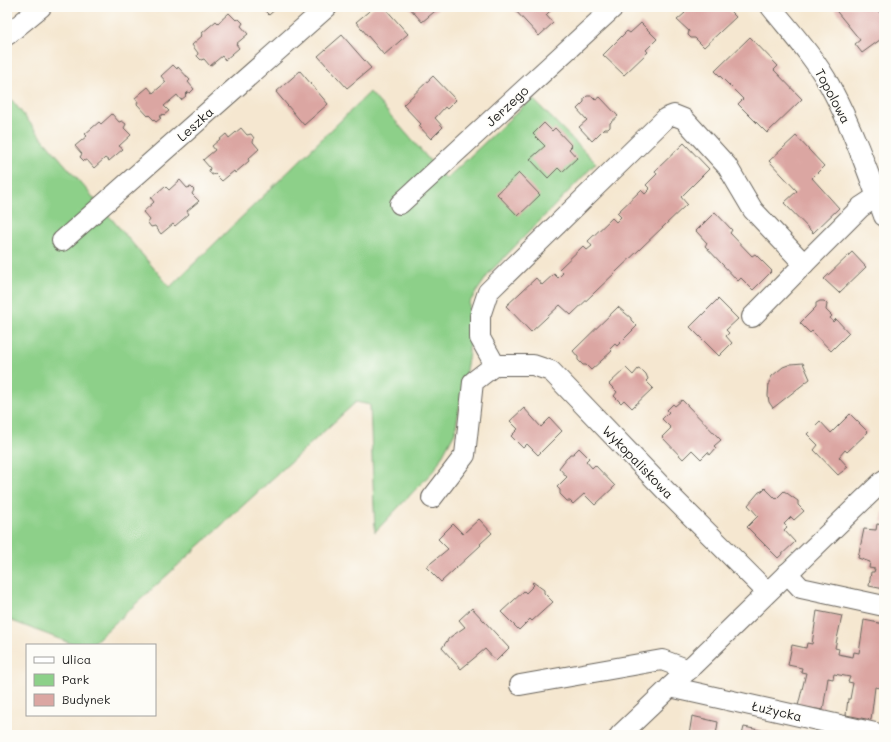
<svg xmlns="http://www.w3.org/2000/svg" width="891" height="742" viewBox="0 0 891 742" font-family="Mali,sans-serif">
  <rect width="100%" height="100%" fill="#fdfcf7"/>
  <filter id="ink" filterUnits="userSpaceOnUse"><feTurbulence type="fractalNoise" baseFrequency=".025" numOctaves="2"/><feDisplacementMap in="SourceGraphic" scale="8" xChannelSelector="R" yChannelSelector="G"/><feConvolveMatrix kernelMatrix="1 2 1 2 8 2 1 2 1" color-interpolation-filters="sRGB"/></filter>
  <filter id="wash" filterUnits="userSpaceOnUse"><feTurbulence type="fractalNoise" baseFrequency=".012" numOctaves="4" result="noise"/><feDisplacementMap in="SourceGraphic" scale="16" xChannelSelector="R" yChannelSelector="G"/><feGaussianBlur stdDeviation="0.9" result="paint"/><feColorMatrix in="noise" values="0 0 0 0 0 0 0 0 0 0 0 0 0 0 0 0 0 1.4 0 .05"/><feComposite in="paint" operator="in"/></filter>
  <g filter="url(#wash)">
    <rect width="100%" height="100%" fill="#f5e7d0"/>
    <polygon fill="#8dd089" stroke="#547652" points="370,92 446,179 532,98 596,163 490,272 469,303 469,353 455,432 435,469 375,532 370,405 356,402 91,645 75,645 7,619 7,94 38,133 170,287"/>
    <g id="blocks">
      <g fill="#dba6a2">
        <polygon points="257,7 278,7 269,15 262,8 259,9"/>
        <polygon points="374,7 384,7 408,34 384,55 356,22"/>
        <polygon points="409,7 440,7 422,22"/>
        <polygon points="516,7 558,7 555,10 553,8 546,15 553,23 539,36 514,9"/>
        <polygon points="680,7 726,7 736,17 704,47 695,38 691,38 688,35 689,31 677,20 685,13"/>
        <polygon points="833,7 875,7 881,14 884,12 884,37 862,53 855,44 860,40"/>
        <polygon points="229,13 236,20 239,19 243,23 241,26 248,34 236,44 239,48 225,60 222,56 210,66 204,59 201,60 197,56 198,53 192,45 203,35 202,33 216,21 218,23"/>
        <polygon points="641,23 657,39 646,50 648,52 624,75 603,55 627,31 630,33"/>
        <polygon points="342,35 371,68 347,88 318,56"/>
        <polygon points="750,37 778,66 774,70 802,99 767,133 738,104 743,99 715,71"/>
        <polygon points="173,65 177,69 178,67 190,80 188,82 194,89 190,93 188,92 185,95 186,96 181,100 177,95 164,106 169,111 164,115 163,114 159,117 161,118 156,122 149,115 148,116 137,104 138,102 135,98 148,87 153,93 166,82 161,76"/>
        <polygon points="300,71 328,104 304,125 276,92"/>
        <polygon points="433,76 456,100 447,109 445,107 435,118 443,127 431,139 419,126 421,124 403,105"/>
        <polygon points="587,96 592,96 596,100 600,97 618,116 610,123 610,127 608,129 604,129 592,141 579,127 587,120 577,109 584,102 584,99"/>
        <polygon points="112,114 119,122 122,121 126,124 124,128 131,135 119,146 123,149 109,161 105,158 94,168 87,160 84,161 80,157 82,154 75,146 87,136 85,134 99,122 101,124"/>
        <polygon points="544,123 552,131 555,128 572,146 569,149 577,158 562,172 558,168 548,178 530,159 545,146 533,134"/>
        <polygon points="241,128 247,135 251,134 254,138 253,142 259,149 248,159 249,161 235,173 234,171 222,181 215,174 212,175 209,171 210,168 203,160 215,150 212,146 226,134 229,138"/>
        <polygon points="796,136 824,166 812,178 839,208 813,233 784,203 797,191 769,161"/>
        <polygon points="684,143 709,169 681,197 687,204 571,315 560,305 531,332 506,306 536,278 542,285 554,274 558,278 563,273 559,269 583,246 587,250 592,246 588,241 612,218 616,222 621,217 617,213 641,190 645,194 650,189 646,185 657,174 655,171"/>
        <polygon points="519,173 540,195 518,216 497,194"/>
        <polygon points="180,180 187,188 191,187 194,190 192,194 199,201 187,211 189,214 175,226 173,224 161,234 155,226 151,227 148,223 150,220 143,212 154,202 151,198 165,186 169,190"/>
        <polygon points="715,212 732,230 730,233 752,256 755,254 772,271 753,290 741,278 738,281 705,246 707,243 696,231"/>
        <polygon points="852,252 866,267 839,293 824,279"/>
        <polygon points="718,299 738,319 726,330 729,333 726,336 732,343 719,356 690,327"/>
        <polygon points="820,301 824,301 827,304 826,310 832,316 830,318 833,322 836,319 849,333 831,351 812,331 810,333 800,323 816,307 816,303"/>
        <polygon points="618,307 631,318 631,320 637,326 617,346 615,344 610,349 612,351 591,370 586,365 583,365 578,360 578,357 573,351"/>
        <polygon points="803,363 810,379 773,408 769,402 768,396 769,382 772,376 783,367 791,364"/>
        <polygon points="626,368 633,375 638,369 643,371 646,374 648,379 646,381 653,388 632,408 624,400 621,403 614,396 617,392 609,384"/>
        <polygon points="682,400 721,440 714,446 716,448 710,455 708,452 701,459 692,450 683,459 662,437 671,428 662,419 669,412 667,410 673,404 675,406"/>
        <polygon points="524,408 541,427 550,418 562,431 538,455 527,444 523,448 511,436 518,429 510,421"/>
        <polygon points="850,414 868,432 847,452 845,450 839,457 848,467 838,475 814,450 818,445 807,434 820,421 831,433"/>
        <polygon points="579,448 589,458 586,461 592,468 595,465 615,486 595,505 584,494 573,504 570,501 567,501 560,494 560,490 557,487 567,477 559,468 570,454 573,454"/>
        <polygon points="765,488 776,499 784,491 798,501 798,505 804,511 794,520 791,517 784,524 787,527 784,530 795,542 778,558 747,527 758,516 748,505 759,492 762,491"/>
        <polygon points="883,512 884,512 884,522 881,522"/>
        <polygon points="479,519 492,533 480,544 481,545 441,582 426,567 448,549 438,539 453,524 463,534"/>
        <polygon points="877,524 884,525 884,589 869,586 871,572 874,572 875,569 869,568 870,562 858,558 864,529 876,530"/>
        <polygon points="533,582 544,590 544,593 553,602 532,621 530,619 519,630 501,612 524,591 526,593 534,585 532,583"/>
        <polygon points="472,608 509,648 496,661 485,649 461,669 442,648 449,638 465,627 459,620"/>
        <polygon points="817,611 842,616 835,648 839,649 838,654 853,657 854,652 859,653 864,620 884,624 884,646 882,657 884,658 884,684 881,683 880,688 875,687 871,720 846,715 848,699 850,699 853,683 848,682 850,677 834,674 833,679 828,678 823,710 798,706 806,673 801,672 802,668 788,665 792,645 806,648 807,643 812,644"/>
        <polygon points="692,716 718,722 716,735 689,735"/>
        <polygon points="744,727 770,732 769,735 742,735"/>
      </g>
    </g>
  </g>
  <g filter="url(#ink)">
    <use href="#blocks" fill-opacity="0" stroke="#68635b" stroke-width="1"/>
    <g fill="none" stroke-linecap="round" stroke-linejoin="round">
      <g stroke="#68635b" stroke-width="22">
        <g id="minor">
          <path d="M771,7C791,32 814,57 830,86C852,127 868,172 884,216"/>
          <polyline points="7,35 41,7"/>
          <polyline points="400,204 614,7"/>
          <polyline points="62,241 327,7"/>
          <polyline points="752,317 804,264"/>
          <polyline points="432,498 465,455 473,382 495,365"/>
          <polyline points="787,573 801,588 884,606"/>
          <polyline points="767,592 666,491 551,371 533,365 495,365 480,338 480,316 488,292 666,118 674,115 684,119 727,166 753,210 804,264 861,207 884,192"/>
          <polyline points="520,685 662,660 689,670"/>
          <polyline points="670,687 884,735"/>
          <path d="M620,735C709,651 795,565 884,480"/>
        </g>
      </g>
      <use href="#minor" stroke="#fff" stroke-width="20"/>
    </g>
  </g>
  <g text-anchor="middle" stroke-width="3" stroke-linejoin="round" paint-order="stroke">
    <g font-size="13" fill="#1c1c1c" stroke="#fdfcf7">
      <text transform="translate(833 96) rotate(62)" y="5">Topolowa</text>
      <text transform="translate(507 106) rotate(-43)" y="5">Jerzego</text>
      <text transform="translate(195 124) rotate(-42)" y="5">Leszka</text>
      <text transform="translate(638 462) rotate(46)" y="5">Wykopaliskowa</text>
      <text transform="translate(777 711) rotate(13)" y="5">Łużycka</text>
    </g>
  </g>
  <rect width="891" height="742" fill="none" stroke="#fdfcf7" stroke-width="24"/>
  <rect x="26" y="644" width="130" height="72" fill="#fdfcf7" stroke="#a3a29f"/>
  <rect x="34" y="657" width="20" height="6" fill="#ffffff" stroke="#a3a29f"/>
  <text x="62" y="664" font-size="12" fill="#1c1c1c">Ulica</text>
  <rect x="34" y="674" width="20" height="12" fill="#8dd089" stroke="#a3a29f"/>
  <text x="62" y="684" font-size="12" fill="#1c1c1c">Park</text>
  <rect x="34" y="694" width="20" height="12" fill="#dba6a2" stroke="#a3a29f"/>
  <text x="62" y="704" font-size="12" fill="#1c1c1c">Budynek</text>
</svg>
